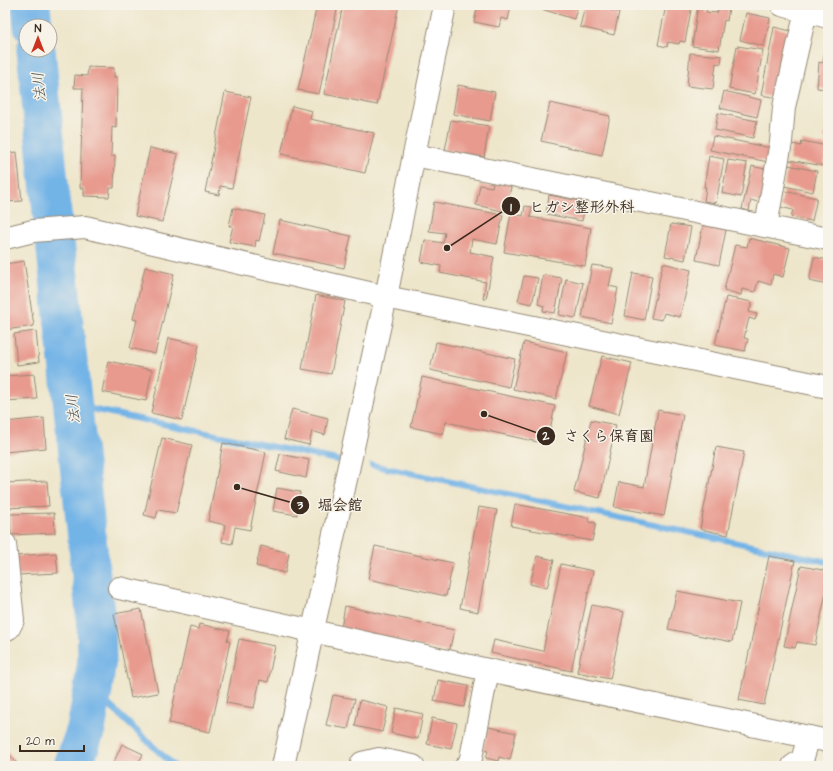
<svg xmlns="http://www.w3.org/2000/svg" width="833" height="771" viewBox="0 0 833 771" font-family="'Architects Daughter','Klee One',sans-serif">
  <rect width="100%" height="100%" fill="#f7f3e8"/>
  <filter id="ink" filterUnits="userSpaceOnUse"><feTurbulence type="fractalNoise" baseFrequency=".025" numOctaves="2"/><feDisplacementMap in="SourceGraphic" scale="8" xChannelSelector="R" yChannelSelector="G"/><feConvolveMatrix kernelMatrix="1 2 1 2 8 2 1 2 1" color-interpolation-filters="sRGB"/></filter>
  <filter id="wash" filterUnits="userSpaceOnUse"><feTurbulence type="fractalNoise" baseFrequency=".012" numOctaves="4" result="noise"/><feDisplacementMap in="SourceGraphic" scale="16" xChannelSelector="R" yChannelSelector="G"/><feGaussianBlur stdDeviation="0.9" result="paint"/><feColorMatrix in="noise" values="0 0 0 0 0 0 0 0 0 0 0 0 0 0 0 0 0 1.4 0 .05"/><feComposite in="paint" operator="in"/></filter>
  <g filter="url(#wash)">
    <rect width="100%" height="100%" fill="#eee6cb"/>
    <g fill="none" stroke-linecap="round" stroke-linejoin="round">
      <g stroke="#73b4e7" stroke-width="6">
        <polyline points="72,405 337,460"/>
        <polyline points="372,465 828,562"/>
        <polyline points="93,690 174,766"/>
      </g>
      <g stroke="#73b4e7" stroke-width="39">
        <polyline points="31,5 33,26"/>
        <polyline points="36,50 52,213 96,622 97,658 93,690 86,729 73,766"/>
      </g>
    </g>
    <g id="blocks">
      <g fill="#e89a8e">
        <polygon points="317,5 338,5 319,94 298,90"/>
        <polygon points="343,5 399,5 377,105 324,94"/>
        <polygon points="478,5 507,5 511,6 508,20 501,18 499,27 474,22"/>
        <polygon points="539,5 578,5 574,19 538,8"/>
        <polygon points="585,5 600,5 599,7 619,12 614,35 580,27"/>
        <polygon points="666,5 692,5 685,42 680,41 679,44 668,42 667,47 658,45"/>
        <polygon points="698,5 707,5 706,12 717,13 719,6 729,7 727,21 724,20 719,50 692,46"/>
        <polygon points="746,13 770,18 764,46 740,40"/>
        <polygon points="774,27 791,31 778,98 761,95"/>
        <polygon points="826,38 828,39 828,89 817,88 819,62 823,63"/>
        <polygon points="737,46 763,50 755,94 729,89"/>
        <polygon points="690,53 722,56 721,64 716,63 713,89 687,86"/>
        <polygon points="88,67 114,68 114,77 117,77 116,128 112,127 111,156 115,156 114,188 110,188 109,197 84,196 84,188 80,188 83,88 74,88 75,75 87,76"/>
        <polygon points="458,85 495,92 490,121 453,114"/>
        <polygon points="724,91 761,100 757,117 720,108"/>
        <polygon points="225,92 251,97 232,188 220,186 219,195 205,192"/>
        <polygon points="550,103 610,116 602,155 541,141"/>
        <polygon points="292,106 312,111 310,119 374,133 365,173 281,154"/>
        <polygon points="718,113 757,121 753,138 715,130"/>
        <polygon points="827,117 828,117 828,139 824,138"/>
        <polygon points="451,120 489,126 484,157 445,150"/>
        <polygon points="713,136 771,148 768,162 710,150"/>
        <polygon points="802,141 828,146 824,166 789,160 792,144 801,146"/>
        <polygon points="150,148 178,154 162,222 135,216"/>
        <polygon points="17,152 22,201 5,202 5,158 9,157 9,153"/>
        <polygon points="709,156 724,159 716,203 704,201 706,187 704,187"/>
        <polygon points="728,160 747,163 741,197 722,193"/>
        <polygon points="788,165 817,171 813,192 784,186"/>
        <polygon points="752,166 769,170 761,203 751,200 749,211 742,209"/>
        <polygon points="494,179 512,182 506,212 476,205 480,185 492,187"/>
        <polygon points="784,191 817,198 812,221 791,217 793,210 780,207"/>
        <polygon points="549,195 586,202 582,221 546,214"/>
        <polygon points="434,202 503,215 497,244 472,239 470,252 494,257 486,299 483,299 486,282 440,273 441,266 421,262 425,240 443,243 445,233 429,231"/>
        <polygon points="525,206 532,207 530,217 591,228 585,266 504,252 511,213 523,216"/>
        <polygon points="233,208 265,215 259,241 256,240 255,247 229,242 233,226 229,226"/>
        <polygon points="280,220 351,236 344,268 273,253"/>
        <polygon points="671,224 691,227 685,260 665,256"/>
        <polygon points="703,225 726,230 719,265 696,260"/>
        <polygon points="749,238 790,248 783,277 773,274 771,285 758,281 755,292 742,289 741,295 724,290 735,245 747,247"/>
        <polygon points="814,257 828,260 828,285 809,281"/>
        <polygon points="24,261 34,326 5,330 5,264"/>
        <polygon points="663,263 691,270 680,317 664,313 662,320 651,318"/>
        <polygon points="592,265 613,268 609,286 618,288 611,323 582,317"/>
        <polygon points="145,267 174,274 155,354 130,348 137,320 133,319"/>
        <polygon points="633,273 652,276 644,320 625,316"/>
        <polygon points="543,275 562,278 555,313 543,311 544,306 538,304"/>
        <polygon points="524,276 538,278 532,304 518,301"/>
        <polygon points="566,279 583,283 576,318 559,315"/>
        <polygon points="316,295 345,301 331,374 302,369"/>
        <polygon points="726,297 752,302 749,312 757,314 755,320 749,318 744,338 748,339 745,351 715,345"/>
        <polygon points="36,331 39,362 17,365 14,334"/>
        <polygon points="168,338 199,345 182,420 151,413"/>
        <polygon points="436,342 515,359 509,387 430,370"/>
        <polygon points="524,342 567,352 556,399 513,389"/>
        <polygon points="602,356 632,363 619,414 589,406"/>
        <polygon points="108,361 152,370 146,401 102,392"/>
        <polygon points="34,374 37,399 5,401 5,376"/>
        <polygon points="422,377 555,406 547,444 446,422 443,434 411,427"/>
        <polygon points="292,409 328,418 325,435 312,431 309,445 284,439"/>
        <polygon points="658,410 683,415 664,516 614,507 619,482 644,487"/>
        <polygon points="44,418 46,448 5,452 5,422"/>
        <polygon points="591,420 616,425 600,498 574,492"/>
        <polygon points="162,438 192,445 176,513 158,510 156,518 144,515"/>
        <polygon points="223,443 266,452 250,530 235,527 232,544 222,542 225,525 208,521"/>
        <polygon points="716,447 744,452 728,535 700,529"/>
        <polygon points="280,454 309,460 306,478 276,471"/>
        <polygon points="47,481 49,506 6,508 5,483"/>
        <polygon points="277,488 300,492 297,515 273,511"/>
        <polygon points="515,504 589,518 589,522 596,523 592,541 511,526"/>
        <polygon points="479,507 497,510 478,612 460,608"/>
        <polygon points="54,513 55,533 11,535 10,514"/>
        <polygon points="261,546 289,553 285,573 256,566"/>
        <polygon points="375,546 453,563 446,596 368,579"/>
        <polygon points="56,553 58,573 17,575 16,556"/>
        <polygon points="537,556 554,560 547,588 530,584"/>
        <polygon points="769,556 795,561 764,705 739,700"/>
        <polygon points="561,564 593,571 571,671 491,653 494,640 543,651"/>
        <polygon points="801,566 828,571 828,583 815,645 797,642 795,648 784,646"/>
        <polygon points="677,591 740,603 732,642 668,629"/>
        <polygon points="592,605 624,612 610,679 577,672"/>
        <polygon points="345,606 454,630 449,653 341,628"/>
        <polygon points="141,609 158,693 131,698 114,614"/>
        <polygon points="199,624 230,631 227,641 230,642 210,732 169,723 190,627 198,629"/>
        <polygon points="239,639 275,646 268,682 260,680 254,708 226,703"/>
        <polygon points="438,680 468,686 464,707 434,701"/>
        <polygon points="333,695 355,699 348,729 326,725"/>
        <polygon points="360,700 388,707 382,732 355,726"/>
        <polygon points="396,708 423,714 418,739 391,733"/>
        <polygon points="432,718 457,723 451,749 427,744"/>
        <polygon points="489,727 516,733 510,760 499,757 498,761 486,758 488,751 483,750"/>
        <polygon points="122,744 143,754 137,766 112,766"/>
        <polygon points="5,749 19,766 5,766"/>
      </g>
    </g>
  </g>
  <g filter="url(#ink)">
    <use href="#blocks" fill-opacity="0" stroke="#948874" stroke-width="1"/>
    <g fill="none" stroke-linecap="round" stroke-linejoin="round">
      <g stroke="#948874" stroke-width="24">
        <g id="minor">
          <polyline points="782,5 828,17"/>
          <polyline points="414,155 828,239"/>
          <polyline points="766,226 781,142 784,107 806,11"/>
          <polyline points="5,238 33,231 85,227 386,297 828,387"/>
          <polyline points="5,544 13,620 9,628 5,630"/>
          <polyline points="119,588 488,670 828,741"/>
          <polyline points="362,763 379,759 413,766"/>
          <polyline points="283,766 386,297 414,155 445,5"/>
          <polyline points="466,766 470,763 488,670"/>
          <polyline points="793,766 802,760 809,737"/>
        </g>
      </g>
      <use href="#minor" stroke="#fff" stroke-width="22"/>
    </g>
  </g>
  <g text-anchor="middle" stroke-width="3" stroke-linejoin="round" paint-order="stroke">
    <g font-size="15" font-style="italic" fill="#4c535a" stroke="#f7f3e8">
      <text transform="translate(39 87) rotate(-96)" y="5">法川</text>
      <text transform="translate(73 409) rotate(-96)" y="5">法川</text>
    </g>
  </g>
  <path fill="none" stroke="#3b2a1e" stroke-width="1.5" d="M447 248L511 206M484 414L546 436M237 487L300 505"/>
  <g fill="#3b2a1e" stroke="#f7f3e8" stroke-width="1.5">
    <circle cx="447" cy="248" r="4"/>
    <circle cx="484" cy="414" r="4"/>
    <circle cx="237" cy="487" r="4"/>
    <circle cx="511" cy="206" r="10"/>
    <circle cx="546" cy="436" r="10"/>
    <circle cx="300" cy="505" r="10"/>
  </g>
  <g font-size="12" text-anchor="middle" font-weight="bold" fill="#fff">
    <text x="511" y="211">1</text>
    <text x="546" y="440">2</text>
    <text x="300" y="509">3</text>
  </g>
  <g font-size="15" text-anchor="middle" font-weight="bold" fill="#3b2a1e" stroke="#f7f3e8" stroke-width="3" stroke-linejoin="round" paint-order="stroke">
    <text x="582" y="212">ヒガシ整形外科</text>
    <text x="609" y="441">さくら保育園</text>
    <text x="340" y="510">堀会館</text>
  </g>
  <rect width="833" height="771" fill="none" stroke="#f7f3e8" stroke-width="20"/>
  <g transform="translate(38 38)"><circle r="19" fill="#f7f3e8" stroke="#aca397"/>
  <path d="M0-3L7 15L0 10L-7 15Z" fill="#c8321e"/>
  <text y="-6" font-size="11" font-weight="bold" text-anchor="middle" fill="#3b2a1e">N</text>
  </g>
  <path d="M20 745v6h64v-6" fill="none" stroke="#3b2a1e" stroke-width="2"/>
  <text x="26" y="745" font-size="12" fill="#3b2a1e" stroke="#f7f3e8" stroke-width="3" paint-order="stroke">20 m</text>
</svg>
